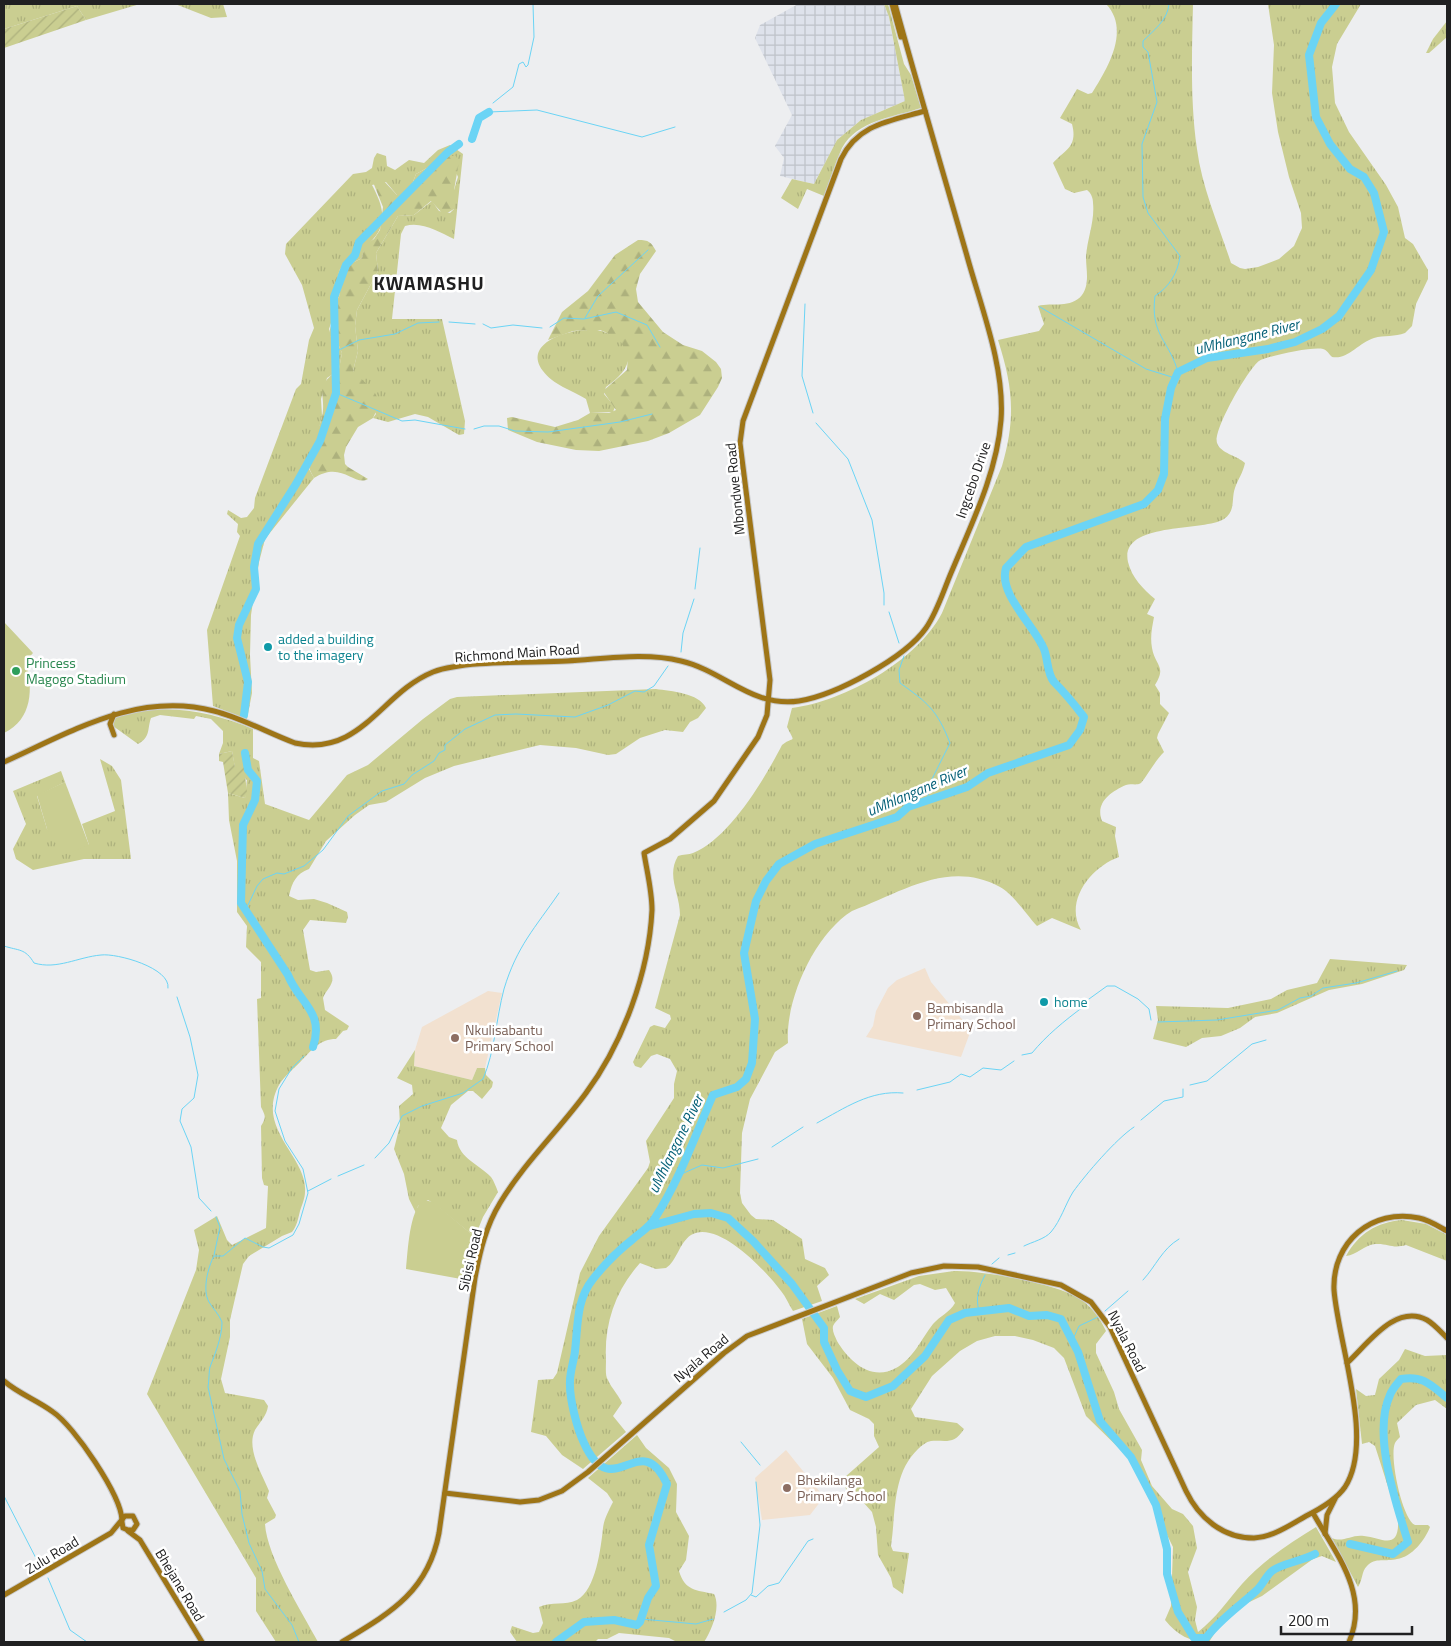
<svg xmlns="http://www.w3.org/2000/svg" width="1451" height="1646" viewBox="0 0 1451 1646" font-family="'Titillium Web',sans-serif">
  <defs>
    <pattern id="industrial-grid" width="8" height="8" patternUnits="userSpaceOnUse" patternTransform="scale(1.25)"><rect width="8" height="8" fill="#dee2eb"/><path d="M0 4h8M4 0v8" fill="none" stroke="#bec2c9"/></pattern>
    <pattern id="grass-tufts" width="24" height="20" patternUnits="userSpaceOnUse" patternTransform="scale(1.25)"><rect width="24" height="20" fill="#cace91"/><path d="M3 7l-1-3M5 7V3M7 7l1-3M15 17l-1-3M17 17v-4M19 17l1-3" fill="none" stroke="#adb17d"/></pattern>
    <pattern id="forest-firs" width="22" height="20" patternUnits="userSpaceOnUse" patternTransform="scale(1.25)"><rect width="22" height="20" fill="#cace91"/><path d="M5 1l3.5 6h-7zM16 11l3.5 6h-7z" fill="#adb17d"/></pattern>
    <pattern id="garden-furrows" width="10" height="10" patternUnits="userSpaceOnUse" patternTransform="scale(1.25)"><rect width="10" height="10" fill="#cace91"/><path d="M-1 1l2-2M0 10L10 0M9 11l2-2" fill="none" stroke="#adb17d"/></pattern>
  </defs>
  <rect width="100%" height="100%" fill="#edeef0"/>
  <polygon fill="url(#industrial-grid)" points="798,4 884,4 889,17 905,101 861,120 837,140 814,184 780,176 784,158 775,146 792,115 755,38 760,25"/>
  <g fill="#f2e1d0">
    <polygon points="925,968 931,982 971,1030 961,1057 866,1037 873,1026 876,1011 888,988 897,980"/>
    <polygon points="488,991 502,993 485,1068 477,1068 472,1080 414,1066 415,1050 422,1027"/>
    <polygon points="786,1450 824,1497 810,1515 762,1520 755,1478"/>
  </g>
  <g fill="url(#grass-tufts)">
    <polygon points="4,4 140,4 86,20 77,6 4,29"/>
    <polygon points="175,4 223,4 227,17 211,18"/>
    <path d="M884,4H888L904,64L911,75L921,108C894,117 857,120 842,148C835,163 830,180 824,196L807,189L798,209L781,198L792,179L814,184L837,140L861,120L905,101L889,17Z"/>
    <path d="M1106,4H1193C1192,52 1190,101 1197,149C1202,188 1219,226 1231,263L1240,268L1245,269L1258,267L1279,259L1294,246L1302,228L1301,213L1289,177L1278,132L1272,93L1274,45L1268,4H1361L1337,44L1332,67L1335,103L1349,132L1386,185L1398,207L1405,238L1413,244L1428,270V279L1416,304L1412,326L1405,333C1395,337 1384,335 1374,338C1358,343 1348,360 1332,357C1329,354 1327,350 1323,349C1314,346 1267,356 1259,361C1248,369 1213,430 1217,443C1220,453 1238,456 1245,463C1243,473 1238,479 1235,488C1231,499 1236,511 1224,519C1204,532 1119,521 1128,562C1132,578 1143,589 1155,599L1147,614L1154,617C1152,628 1150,637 1152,648C1155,666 1167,666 1155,685L1160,693V704L1169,713L1158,734L1157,738L1164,752C1155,761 1149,773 1141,783C1136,786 1131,783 1126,785C1110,792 1095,803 1102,821L1116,827L1115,836L1119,857C1091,867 1064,901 1081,930L1052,918L1037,926C1027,915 1012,893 1000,887C948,859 901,893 852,911C815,934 785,999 788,1043L775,1052L750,1099L742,1133L740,1193L742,1203L751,1215L756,1219L773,1220L802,1239L805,1259L825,1268L829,1275L817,1286L822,1301L793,1311C789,1305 786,1297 781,1291C767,1272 718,1219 691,1235C679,1243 677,1261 666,1268L656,1269L640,1263C615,1291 604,1324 606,1361C606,1367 605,1376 608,1380C612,1389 618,1394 622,1403L613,1416L626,1432L583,1469L562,1455L546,1436L531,1432L538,1380L553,1379L557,1373L580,1273L599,1236L648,1168L650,1162L646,1141L674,1098V1084L677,1071L670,1059L657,1054L651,1056L641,1068L635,1066L633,1062L650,1027L654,1025L665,1028L671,1019L670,1015L655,1008L680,915C680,893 666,876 678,856C683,854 689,855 693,853C730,838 765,778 782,745C794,735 796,745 787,727L792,708C845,701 917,661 942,613L1002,466C1016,418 1013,387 998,340L1039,331L1044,324L1038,306C1052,302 1071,309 1082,295C1090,284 1086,270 1086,257C1087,239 1095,221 1093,203C1093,198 1091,193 1087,190L1074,193L1065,189L1053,163C1065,150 1078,147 1072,124L1060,118L1077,89L1088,94L1092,93C1107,69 1131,30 1106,4Z"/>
    <polygon points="1447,21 1447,37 1429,53 1426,53 1433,39"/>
    <path d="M450,145L463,154L454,239C439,232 422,221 405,226L401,234L392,319H442L465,421L464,434L459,435L428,417L415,414L388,422L373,418L376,414L353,371L358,351L355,326L357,310L378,271L376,253L398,216L414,215L432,201L439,211L450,213L454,209V190L458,177L449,156L416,174L408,195H397L386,182L372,185C381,202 389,221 374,238C367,247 365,245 362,258L340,269L335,284L340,295L331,310L333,317L329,329L332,342L339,346L342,353L339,370L327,378L321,399L322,416L309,469L314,478L265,539L259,562L251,615L250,655L252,693L247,719L213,706L207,630L240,536L237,532L238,524L227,514L228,510L241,518L247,517L254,508L255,498L296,389L301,384L309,340L314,328L302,285L285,254L286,244L353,174L366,172L372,168L374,158L377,153L386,156L387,166L395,170L409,160L424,163L438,150Z"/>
    <path d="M585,330C593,333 597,329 604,332C640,345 633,369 606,387L604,394L615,407L613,412L590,413L586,399C573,391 552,384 543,371C523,344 565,331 585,330Z"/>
    <path d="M656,689C671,691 699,693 706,708L698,718L690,722L683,732L665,730L640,738L616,754L608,755L576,748L540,745L454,766L425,778L386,802L369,805L355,815L326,841L309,869C296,874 292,882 289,896L298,900L314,899L327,903L347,912L348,917L346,923L310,920L303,930L310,970L316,972L329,970C338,982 327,988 323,998L325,1010L349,1026L347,1030L343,1031L336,1039C320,1039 313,1049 302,1060C295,1068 284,1076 279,1085C255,1129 308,1157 305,1192C305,1198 302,1205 300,1211C298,1219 297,1226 292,1232L282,1236L249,1256L243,1264L230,1320V1337L221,1379L225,1393L264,1400L268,1406C267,1415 260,1422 255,1430C246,1448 262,1474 269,1491L267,1498L276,1515L275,1518L265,1524C267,1557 302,1612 318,1642H276L256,1611V1578L147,1394L196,1270L199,1250L194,1230L217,1216L227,1240L232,1245L266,1228L268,1186L264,1185L262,1178L261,1126C266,1117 266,1117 261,1107L257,999L261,998V962L246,947L247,926L237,912V861L229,820L228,793L245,798L247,780L235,768L232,751L219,754L223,743V731L211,719L196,716L194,719L160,715L151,718C147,729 151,737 138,744L113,726L115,718C161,701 210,711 253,729V758L259,761L265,804L309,820L347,775L368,765L423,719L450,699L457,697Z"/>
    <polygon points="100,759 112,766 121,780 131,859 84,859 33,870 16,859 13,849 26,824 13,791 61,771 65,782 37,796 47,829 89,845 82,824 115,811"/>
    <polygon points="1330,959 1407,965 1404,970 1362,984 1329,990 1277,1013 1255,1017 1240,1028 1221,1036 1202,1038 1186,1047 1153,1039 1158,1020 1156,1006 1228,1008 1271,999 1287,990 1317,983"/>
    <path d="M415,1050L414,1066L472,1080L477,1068H485L486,1075L493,1082L492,1087L482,1099L473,1091H468L451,1105L441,1128L449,1137L457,1140C459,1158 480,1165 491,1177C494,1181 496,1187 498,1192L483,1217L475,1237L433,1203L428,1200L418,1206L416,1213L409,1199L404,1174L394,1149L400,1125L399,1106L413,1094L412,1085L397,1078Z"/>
    <path d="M1402,1220L1426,1224L1447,1235V1261L1406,1245C1392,1249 1388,1243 1375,1244C1364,1245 1357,1255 1346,1256C1358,1234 1377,1222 1402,1220Z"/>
    <path d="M954,1271C981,1270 1057,1284 1079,1298C1091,1306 1100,1318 1106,1331L1096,1344V1353L1114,1392L1119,1409L1142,1450L1141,1460L1152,1486L1172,1509L1183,1514L1193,1526L1197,1548L1188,1572L1197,1607L1195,1620L1198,1632C1216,1618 1228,1600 1242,1584C1262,1561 1290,1543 1316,1527L1336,1562L1322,1556L1313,1559L1262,1596L1241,1606L1216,1631L1209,1642C1190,1642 1177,1635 1165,1620L1171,1606L1173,1547L1129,1458L1086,1416L1064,1358L1054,1348L1033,1340L1015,1336H995L977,1341L960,1351L932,1376L911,1409L915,1417L957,1423L964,1429C954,1445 947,1440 931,1441C926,1442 922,1445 918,1449C892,1474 896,1512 891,1546L893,1551L909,1553L903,1594L893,1587L891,1578L878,1555L876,1527L872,1512L863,1502L851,1498L845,1487V1477L879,1447L874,1436V1424L869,1419L850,1410L833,1378L807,1344L802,1319L837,1306L840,1317C838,1320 834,1323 833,1326C832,1332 835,1336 837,1341C849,1361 871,1382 896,1368C913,1359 922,1338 933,1324C940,1316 950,1312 955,1303L946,1288L935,1290L920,1284L914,1285L894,1300L880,1294L864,1304L855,1299L919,1276Z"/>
    <path d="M1405,1349L1425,1356L1447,1355V1409L1435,1400L1416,1405L1397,1423L1400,1437C1398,1439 1396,1441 1395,1443C1389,1456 1402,1519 1415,1525H1428L1430,1527C1425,1540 1412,1557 1397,1559C1386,1562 1375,1557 1367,1566C1361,1572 1363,1580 1358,1587L1332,1538C1343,1543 1352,1534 1364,1536C1382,1538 1400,1552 1398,1518L1375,1446L1369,1442L1362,1444L1356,1389L1366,1396L1375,1395L1379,1379L1399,1360Z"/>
    <path d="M637,1435L646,1448L669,1468L677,1484L676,1512L689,1536L686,1560L679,1571C685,1591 696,1590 714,1594C721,1607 712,1630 704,1642H677L669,1638L619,1633L607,1639H598L595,1642H517L510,1632L512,1626L533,1633L539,1632L543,1623L539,1607C552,1601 565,1606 577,1600C596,1590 601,1547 603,1528C604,1519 609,1510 613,1502L607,1493L588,1478Z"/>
  </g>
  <g fill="url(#forest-firs)">
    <path d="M449,156H456L459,162L454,190V209L444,215L431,201L414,215L398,216L376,253L378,271L357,310L355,326L358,351L353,371L374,391L380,403L373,418L358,427L346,447L344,455L345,464L348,467L368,479C354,487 342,460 314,478C298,451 316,442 322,417C327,392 312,389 339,369L342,353L339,346L332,342L329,333L333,318L331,310L340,295L335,281L340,269L362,258L365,245L374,239L380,230L383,207L373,182L375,179H382L397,195H408L416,174Z"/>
    <path d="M638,240C649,240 651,242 656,251L640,274L636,289L638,302L663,332L683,345L702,351L716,362L721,369L722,378L718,387L700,415L669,433L648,441L599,451L576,450L537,442L508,430L507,418L512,417L555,427L578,420L590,413H609L616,410L603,391L627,370L628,356L621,342L605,332L600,330L592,333L585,330L573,331L548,340L562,312L588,291L615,255Z"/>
  </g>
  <g fill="#cace91">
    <path d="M4,622L33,653L26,661C33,688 33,719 4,733Z"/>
    <polygon points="65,782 89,845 63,855 47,829 37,795"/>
    <path d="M424,1200L433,1202L475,1237L471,1256L461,1279L406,1269C408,1251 409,1210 424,1200Z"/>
  </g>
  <g fill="url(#garden-furrows)">
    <polygon points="77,6 86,20 4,48 4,29"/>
    <polygon points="232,751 235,767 244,767 247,792 245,798 228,793 223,762 219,761 219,754"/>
  </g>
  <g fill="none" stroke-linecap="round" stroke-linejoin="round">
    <g stroke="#6bd4f5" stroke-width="1">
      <path d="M1169,4C1168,20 1153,31 1143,41V47L1148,52L1157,102L1142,144L1143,197L1148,213L1180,256C1178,273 1169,287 1155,296C1150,335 1169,340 1178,372"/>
      <polyline points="493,103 513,87 519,64 523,62 526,67 528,65 534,37 533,4"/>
      <polyline points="489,112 537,110 642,137 675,127"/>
      <polyline points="805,304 802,376 813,413"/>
      <polyline points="1040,307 1146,369 1175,378"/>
      <polyline points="585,318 598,296 648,250"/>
      <polyline points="449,322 475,324"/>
      <polyline points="483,324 491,328 513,325 542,328"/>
      <polyline points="550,327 564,318 584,319 616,312 647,325 660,347"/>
      <polyline points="337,351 359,340 395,334 418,323 439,322"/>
      <polyline points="336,393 402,421 415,420 465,429"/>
      <polyline points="816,423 848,459 872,520 884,593 884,605"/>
      <polyline points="474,429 484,426 499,426 515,431 548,432 620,422 652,414"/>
      <polyline points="695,589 700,548"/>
      <polyline points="889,612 899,643"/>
      <polyline points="681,652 683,633 694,599"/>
      <path d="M904,656L899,670L900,683C928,703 937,710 950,743L931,781L927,800L922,802"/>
      <polyline points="242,908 248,905 257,886 263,879 277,873 284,874 304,866 323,850 348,816 382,791 404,784 412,775 434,761 439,753 445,750 445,745 465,729 495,715 516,714 575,717 608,705 635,691 644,692 654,686 668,666"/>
      <path d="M4,946C19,951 25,948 34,963C57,970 78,957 101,955C117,953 171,968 168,988"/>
      <polyline points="177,997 190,1037 198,1075 194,1098 182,1109 180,1121 191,1147 199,1198 211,1211"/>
      <polyline points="1089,999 1107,986 1115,986 1138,999 1149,1009 1151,1020"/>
      <polyline points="1158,1022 1217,1020 1278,1010 1300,998 1311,996 1323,988 1356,983 1397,971"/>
      <path d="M1022,1055L1032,1053C1046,1036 1064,1021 1083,1007"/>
      <polyline points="1190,1085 1207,1081 1252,1044 1266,1040"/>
      <polyline points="917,1090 950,1082 961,1074 970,1077 983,1068 1001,1070 1014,1061"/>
      <polyline points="1141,1120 1164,1101 1183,1097 1183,1089"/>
      <path d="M817,1123C845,1108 870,1090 903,1093"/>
      <polyline points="772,1147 803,1127"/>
      <path d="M375,1158L389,1143L402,1116L422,1106L463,1093L483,1079C495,1051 496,1019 504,989C517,946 535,928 559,893"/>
      <polyline points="338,1176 364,1165"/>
      <polyline points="677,1176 702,1165 723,1168 758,1159"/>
      <polyline points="308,1191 331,1179"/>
      <path d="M1024,1246C1032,1242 1045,1239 1051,1232C1061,1220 1065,1205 1073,1192C1086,1174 1116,1139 1134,1127"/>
      <polyline points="214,1255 220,1227 216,1217"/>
      <polyline points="1008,1255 1015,1253"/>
      <polyline points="992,1264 999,1258"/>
      <path d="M1143,1280C1156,1266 1162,1249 1179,1239"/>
      <path d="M979,1311C975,1297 979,1287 985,1275"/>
      <polyline points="1105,1311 1128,1291"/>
      <polyline points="1073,1339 1079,1326 1098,1317"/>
      <polyline points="741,1442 760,1465"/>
      <polyline points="4,1496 41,1568"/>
      <polyline points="48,1578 70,1630 87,1642"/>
      <polyline points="751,1595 756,1597 768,1586 779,1583 808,1541 813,1539"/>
      <polyline points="724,1612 746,1600 752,1593 760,1525 756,1482"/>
      <polyline points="641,1619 696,1624 713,1619"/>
      <path d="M299,1642L292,1625L265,1589L262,1571L249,1543L242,1514L240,1491L224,1459L208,1387C209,1382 209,1370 210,1367C215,1354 222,1337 222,1322C219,1314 213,1309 209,1302C202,1290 208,1267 214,1256H223L245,1238L263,1247L269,1248L293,1235L299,1224L308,1193L303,1169L285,1141L275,1111L279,1089L292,1068L304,1056"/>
    </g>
    <g stroke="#6bd4f5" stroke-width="8">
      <polyline points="472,139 479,118 489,112"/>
      <polyline points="244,715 248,682 237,638 239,625 256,589 254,567 258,544 296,484 320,441 336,393 334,297 346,265 355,255 359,242 448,152 459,144"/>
      <path d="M245,753L248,770L257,781L255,800L243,825L241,903L288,975C298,1002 325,1011 313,1047"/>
      <path d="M650,1226L694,1214L711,1213L728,1218L753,1241L792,1284L824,1328V1342L837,1370L850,1391L866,1397L893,1386L925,1356L949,1320L965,1313L1009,1308L1029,1316L1047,1315L1061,1319L1078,1352L1100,1421L1131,1457L1156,1505L1167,1549V1574L1178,1612L1194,1638H1206C1221,1618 1240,1606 1257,1590C1263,1584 1266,1576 1272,1571C1280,1564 1302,1561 1315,1554"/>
      <path d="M1350,1544L1393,1554L1408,1542C1396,1503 1372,1434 1390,1395C1392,1389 1397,1384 1401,1379C1423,1375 1431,1385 1447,1398"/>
      <path d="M556,1642L584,1622L614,1620L637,1625L640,1622L648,1598L656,1586L649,1545L667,1484C640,1425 613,1507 584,1443C577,1428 569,1398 570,1381C570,1371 574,1361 575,1351C578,1326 576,1300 593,1279C604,1265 619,1250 633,1239C641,1232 650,1227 655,1218C679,1181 695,1136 713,1095L737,1087L746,1079L752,1063L755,1019L744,953L756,901L766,881L779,864L815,844L897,817L908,807L967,787L988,773L1069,745L1080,730L1084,717C1074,704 1065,693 1054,682C1047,674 1048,659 1044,649C1034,625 998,594 1006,568L1026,547L1144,504L1158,490L1164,474L1165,419L1171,388L1178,372L1207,358L1268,349L1295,342L1322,329L1339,316L1371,270L1384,232L1374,193L1364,177L1350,169L1330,144L1316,117L1309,55L1321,23L1336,4"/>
    </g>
    <g stroke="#c8c9cb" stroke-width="7">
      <g id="secondary">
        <polyline points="892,4 901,37"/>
        <polyline points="114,735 110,724 114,714"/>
        <path d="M4,762C71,732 137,691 214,711C242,718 268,733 295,743C361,757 381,693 433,672C466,660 531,663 567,661C604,659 645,652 681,661C724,671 752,708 799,701C836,695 905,658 926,628C937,612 943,592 951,573C971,525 997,473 1001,420C1005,367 981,307 967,256C943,172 918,88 895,4"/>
        <path d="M1347,1363C1367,1345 1395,1303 1427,1320C1434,1324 1441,1332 1447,1338"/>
        <path d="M4,1381C19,1394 37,1400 53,1412C74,1426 121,1495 122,1520"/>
        <path d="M445,1493L520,1502L539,1500L562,1491L588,1472L724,1353L747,1336L911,1273L944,1266L978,1267L1061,1285L1091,1302L1110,1327L1186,1491C1199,1518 1223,1538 1254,1538C1273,1537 1290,1525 1306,1516C1320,1509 1336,1500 1345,1487C1375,1441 1338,1343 1334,1290C1332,1242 1372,1208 1419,1218C1429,1220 1438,1226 1447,1231"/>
        <path d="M1313,1513C1336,1554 1370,1594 1349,1642"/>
        <polyline points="128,1531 140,1540 202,1642"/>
        <polyline points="1325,1534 1327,1515 1335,1499"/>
        <polyline points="4,1595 111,1533 125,1516 133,1516 137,1524 133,1530 128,1530 123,1528 122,1522"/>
        <path d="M342,1642C390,1613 428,1592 439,1533L475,1278C480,1251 486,1226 500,1203C524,1163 559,1130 586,1093C623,1043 649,972 652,910C652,891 647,872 644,853L670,839L714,801L758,737L767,715L770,680L740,443L743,421L841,159C858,124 890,121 925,111"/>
      </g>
    </g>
    <use href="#secondary" stroke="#9e7517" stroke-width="5"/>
  </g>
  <g fill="#0f9aa8" stroke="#fff" stroke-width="2">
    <circle cx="268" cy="647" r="5"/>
    <circle cx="1044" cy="1002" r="5"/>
  </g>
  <circle fill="#2e9e5b" stroke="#fff" stroke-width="2" cx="16" cy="671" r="5"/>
  <g fill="#8d6e63" stroke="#fff" stroke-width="2">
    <circle cx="917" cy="1016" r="5"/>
    <circle cx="455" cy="1038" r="5"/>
    <circle cx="787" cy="1488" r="5"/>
  </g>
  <g text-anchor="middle" stroke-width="5" stroke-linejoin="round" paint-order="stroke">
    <g font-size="14" fill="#202021" stroke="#fff">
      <text transform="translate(973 480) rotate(-71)" y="5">Ingcebo Drive</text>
      <text transform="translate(735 489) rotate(-96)" y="5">Mbondwe Road</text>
      <text transform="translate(517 653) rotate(-4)" y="5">Richmond Main Road</text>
      <text transform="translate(470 1260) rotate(-77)" y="5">Sibisi Road</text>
      <text transform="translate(1127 1341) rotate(63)" y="5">Nyala Road</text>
      <text transform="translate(701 1358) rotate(-40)" y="5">Nyala Road</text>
      <text transform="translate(52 1555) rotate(-31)" y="5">Zulu Road</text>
      <text transform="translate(180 1585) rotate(59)" y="5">Bhejane Road</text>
    </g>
    <g font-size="14" fill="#0d838f" stroke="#fff" text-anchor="start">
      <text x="278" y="644">added a building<tspan x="278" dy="16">to the imagery</tspan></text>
      <text x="1054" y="1007">home</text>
    </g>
    <g font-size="14" fill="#27864d" stroke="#fff" text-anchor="start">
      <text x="26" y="668">Princess<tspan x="26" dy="16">Magogo Stadium</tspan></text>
    </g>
    <g font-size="14" fill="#785e54" stroke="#fff" text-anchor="start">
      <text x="927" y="1013">Bambisandla<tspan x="927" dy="16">Primary School</tspan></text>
      <text x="465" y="1035">Nkulisabantu<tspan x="465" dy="16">Primary School</tspan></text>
      <text x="797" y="1485">Bhekilanga<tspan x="797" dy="16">Primary School</tspan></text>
    </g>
    <g font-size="15" font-style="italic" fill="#046077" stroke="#fff">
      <text transform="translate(1247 337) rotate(-14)" y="5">uMhlangane River</text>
      <text transform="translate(917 791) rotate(-23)" y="5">uMhlangane River</text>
      <text transform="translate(676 1144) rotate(-64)" y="5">uMhlangane River</text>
    </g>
    <g font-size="19" font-weight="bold" letter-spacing="1" fill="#202021" stroke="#fff">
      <text x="429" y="290">KWAMASHU</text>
    </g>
  </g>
  <rect width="1451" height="1646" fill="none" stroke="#202021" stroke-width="10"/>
  <path d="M1281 1626v8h131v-8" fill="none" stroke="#202021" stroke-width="2.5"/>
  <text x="1288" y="1626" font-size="15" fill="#202021" stroke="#ffffff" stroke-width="4" paint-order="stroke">200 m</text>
</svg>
